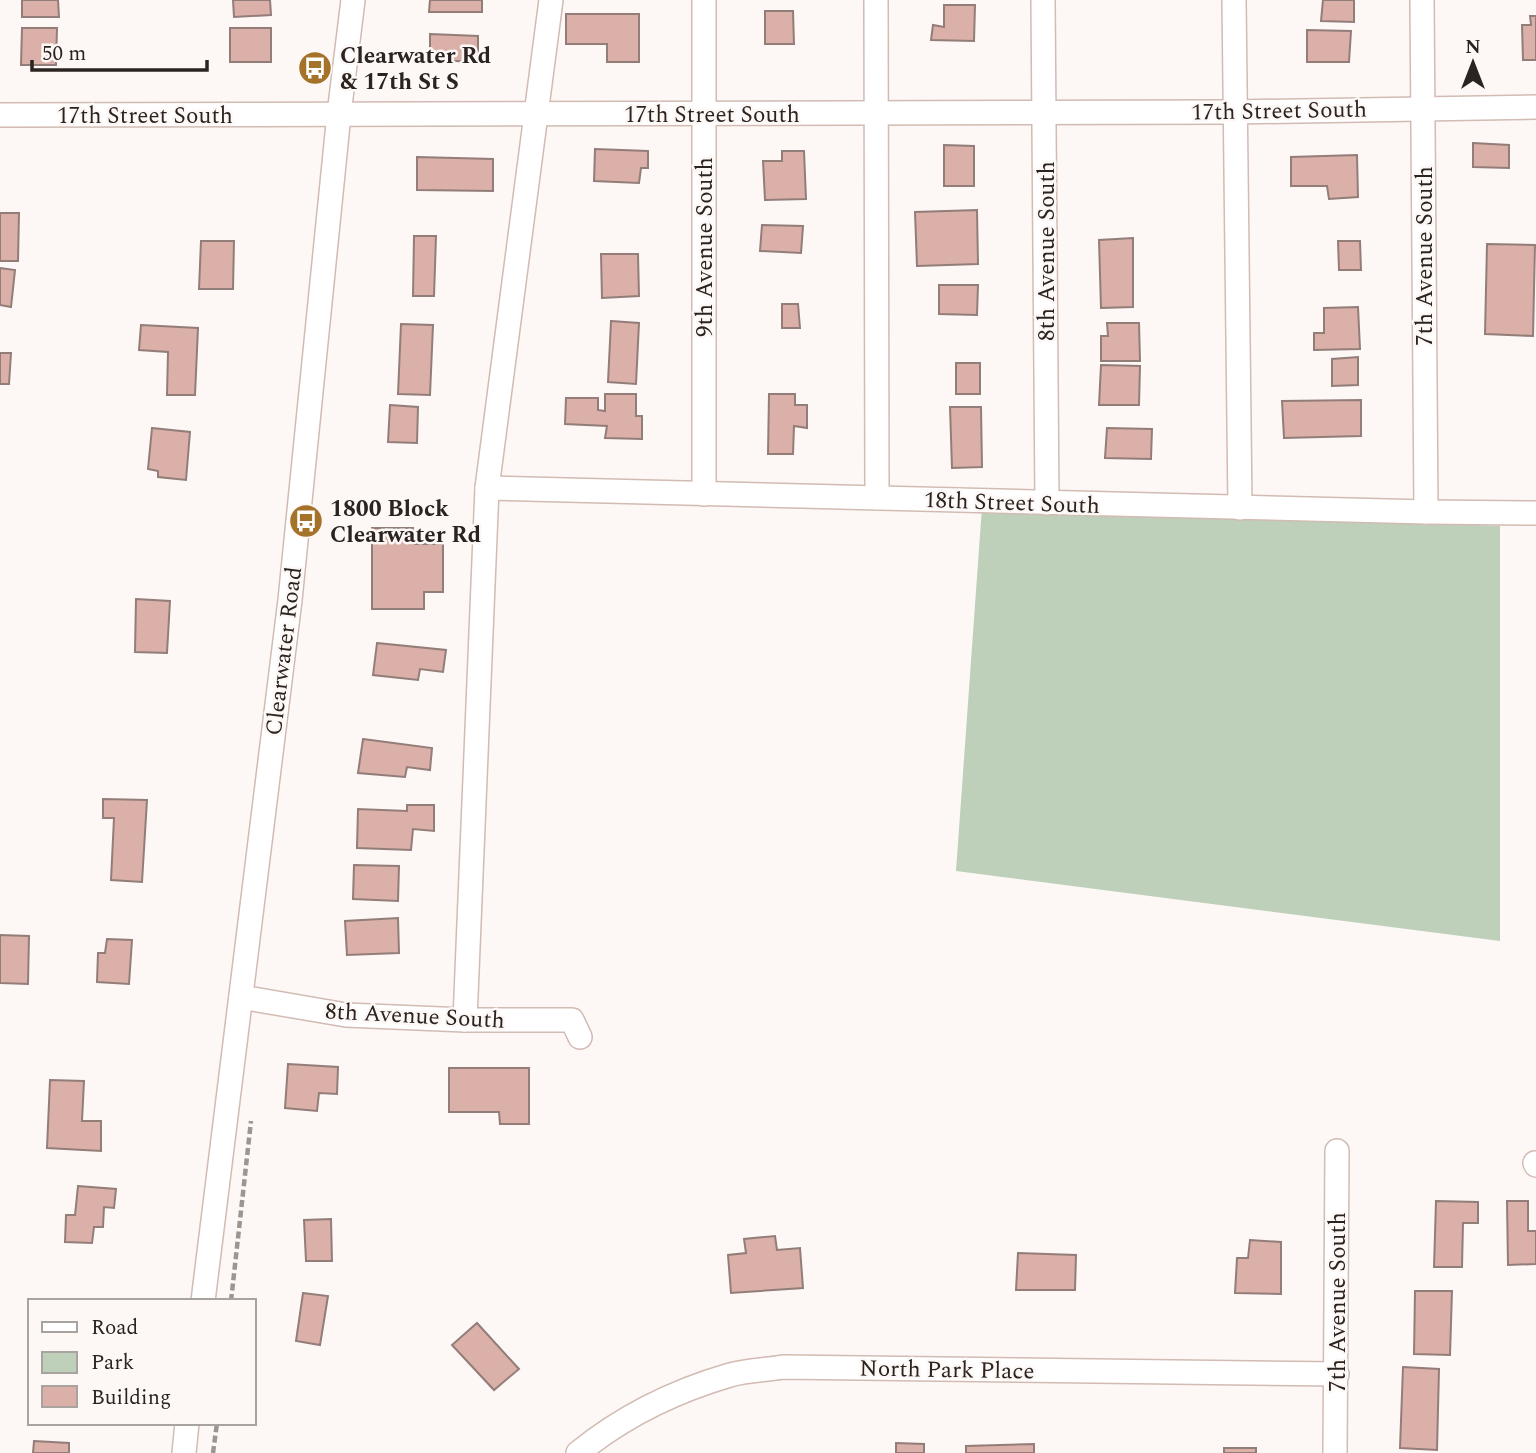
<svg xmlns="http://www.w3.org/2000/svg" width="1536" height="1453" viewBox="0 0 1536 1453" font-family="Spectral,serif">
  <rect width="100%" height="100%" fill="#fdf8f6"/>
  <polygon fill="#bed0b9" points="982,507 1500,526 1500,941 956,871"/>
  <g fill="#dab0a8" stroke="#937d79" stroke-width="2">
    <polygon points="22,0 58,0 59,17 22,17"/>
    <polygon points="233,0 270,0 271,15 234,17"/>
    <polygon points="430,0 482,0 482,12 429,12"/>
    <polygon points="1323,0 1354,0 1354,22 1321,21"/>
    <polygon points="944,5 975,5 974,41 931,40 933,25 944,27"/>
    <polygon points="765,11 793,11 794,44 765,44"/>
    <polygon points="566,14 639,14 639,62 607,62 607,44 566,44"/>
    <polygon points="1530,16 1536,16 1536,60 1523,60 1522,25 1531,25"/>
    <polygon points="22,28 57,28 56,65 21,65"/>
    <rect x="230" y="28" width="41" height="34"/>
    <polygon points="1307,30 1351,31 1349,62 1307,62"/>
    <polygon points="430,34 478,36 478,62 430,60"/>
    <polygon points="1473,143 1509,145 1509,168 1473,167"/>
    <polygon points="944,145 974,146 974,186 944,186"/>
    <polygon points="595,149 648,151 648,168 641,168 639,183 594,181"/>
    <polygon points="782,151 804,151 806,199 765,200 763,161 782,161"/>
    <polygon points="1357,155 1358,197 1329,199 1327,186 1291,186 1291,157"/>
    <polygon points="417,157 493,159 493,191 417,190"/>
    <polygon points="977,210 978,264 917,266 915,212"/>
    <polygon points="0,213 19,213 18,261 0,261"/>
    <polygon points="762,225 803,226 801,253 760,251"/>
    <polygon points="414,236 436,236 434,296 413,296"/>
    <polygon points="1133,238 1133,307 1101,308 1099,240"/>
    <polygon points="201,241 234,241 233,289 199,289"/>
    <polygon points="1338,241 1360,241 1361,270 1339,270"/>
    <polygon points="1487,244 1535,245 1533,336 1485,334"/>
    <polygon points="601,254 638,254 639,296 602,298"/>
    <polygon points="0,268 15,270 11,307 0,305"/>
    <polygon points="939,285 978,285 977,315 939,314"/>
    <polygon points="782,304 798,304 800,328 782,328"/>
    <polygon points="1358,307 1360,349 1314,350 1314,333 1324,333 1324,308"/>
    <polygon points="611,321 639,323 636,384 608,382"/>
    <polygon points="1107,323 1139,323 1140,361 1101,361 1101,336 1108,336"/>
    <polygon points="401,324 433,325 430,395 398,394"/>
    <polygon points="141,325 198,328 195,395 167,395 168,352 139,350"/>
    <polygon points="0,353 11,353 9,384 0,384"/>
    <polygon points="1358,357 1358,385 1332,386 1332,359"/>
    <rect x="956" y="363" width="24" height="31"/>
    <polygon points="1101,365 1140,366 1139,405 1099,405"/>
    <polygon points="605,394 636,394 636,416 642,416 642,439 605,438 607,426 565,424 566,398 598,398 598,410 605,411"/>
    <polygon points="769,394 795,394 795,405 807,405 807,428 794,426 793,454 768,454"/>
    <polygon points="1361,400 1361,436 1284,438 1282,401"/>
    <polygon points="390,405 418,407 417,443 388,442"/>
    <polygon points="950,407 981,407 982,467 952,468"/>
    <polygon points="152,428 190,432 186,480 158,477 158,471 148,469"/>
    <polygon points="1107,428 1152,429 1151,459 1105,458"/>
    <polygon points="372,528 413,528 413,544 443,544 443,592 424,592 424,609 372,609"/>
    <polygon points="136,599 170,601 167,653 135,652"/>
    <polygon points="377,643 446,650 443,672 420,669 418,680 373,675"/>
    <polygon points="363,739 432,748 430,770 407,767 405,777 358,773"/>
    <polygon points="103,799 147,800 142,882 111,880 114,818 103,818"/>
    <polygon points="407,805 434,805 434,831 413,829 411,850 357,848 358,809 407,811"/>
    <polygon points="354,865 399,866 398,901 353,899"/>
    <polygon points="398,918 399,953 347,955 345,921"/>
    <polygon points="0,935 29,936 28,984 0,983"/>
    <polygon points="107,939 132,940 129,984 97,982 98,953 105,953"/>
    <polygon points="288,1064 338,1067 337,1094 319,1093 317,1111 285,1108"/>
    <polygon points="449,1068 529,1068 529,1124 500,1124 499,1112 449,1112"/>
    <polygon points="50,1080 84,1081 82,1121 101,1121 101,1151 47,1148"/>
    <polygon points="78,1186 116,1189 114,1208 104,1207 103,1227 94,1227 92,1243 65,1242 66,1215 75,1215"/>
    <polygon points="1436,1201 1478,1202 1478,1223 1463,1223 1462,1267 1434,1267"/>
    <polygon points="1507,1201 1528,1201 1528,1231 1536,1231 1536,1264 1508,1265"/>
    <polygon points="331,1219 332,1261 306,1261 304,1220"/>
    <polygon points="775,1236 777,1250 800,1248 803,1288 731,1293 728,1255 746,1253 744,1239"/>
    <polygon points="1250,1240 1281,1242 1281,1294 1235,1293 1237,1258 1248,1258"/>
    <polygon points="1018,1253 1076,1255 1075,1290 1016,1290"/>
    <polygon points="1415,1291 1452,1291 1450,1355 1414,1354"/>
    <polygon points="303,1293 328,1296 320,1345 296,1341"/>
    <polygon points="477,1323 519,1369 494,1390 452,1345"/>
    <polygon points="1403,1367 1439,1369 1437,1450 1400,1448"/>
    <polygon points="34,1441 69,1443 69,1453 33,1453"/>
    <polygon points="896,1443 924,1444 924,1453 896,1453"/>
    <polygon points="1034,1444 1034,1453 966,1453 966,1446"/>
    <rect x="1224" y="1448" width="32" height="5"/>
  </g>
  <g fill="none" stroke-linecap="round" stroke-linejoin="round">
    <g stroke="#d1bbb2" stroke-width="26">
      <g id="minor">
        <polyline points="876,0 877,498"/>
        <polyline points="1043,0 1047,503"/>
        <polyline points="1234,0 1240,508"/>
        <polyline points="1422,0 1426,512"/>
        <polyline points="0,115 1234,112 1536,107"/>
        <polyline points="487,488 1426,512 1536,513"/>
        <polyline points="704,494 704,0"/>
        <polyline points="241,997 346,1015 465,1020 572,1020 580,1037"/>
        <polyline points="465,1020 487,488 551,0"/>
        <polyline points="1535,1163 1536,1165"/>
        <polyline points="203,1301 290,600 339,114 353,0"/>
        <polyline points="184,1453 187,1423"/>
        <path d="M578,1453C622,1417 675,1391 730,1375C747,1370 766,1370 783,1367L1337,1374"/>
        <polyline points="1335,1453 1337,1151"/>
      </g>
    </g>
    <g stroke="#9c9693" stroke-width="4.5" stroke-dasharray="7 3.5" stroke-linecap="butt">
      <polyline points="231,1301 251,1121"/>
      <polyline points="213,1453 217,1423"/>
    </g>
    <use href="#minor" stroke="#fff" stroke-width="23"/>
  </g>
  <defs>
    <g id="bus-disc" transform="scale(1.75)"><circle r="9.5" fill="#a47329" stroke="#fdf8f6"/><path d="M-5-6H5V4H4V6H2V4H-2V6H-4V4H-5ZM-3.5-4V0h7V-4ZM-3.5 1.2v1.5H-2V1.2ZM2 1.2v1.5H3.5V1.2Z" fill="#fff"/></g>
  </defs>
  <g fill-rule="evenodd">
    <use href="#bus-disc" x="315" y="68"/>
    <use href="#bus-disc" x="306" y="521"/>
  </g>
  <g text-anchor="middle" stroke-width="5" stroke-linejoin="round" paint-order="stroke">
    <g font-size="23" font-weight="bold" fill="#2b2320" stroke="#fdf8f6" text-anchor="start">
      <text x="340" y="63">Clearwater Rd<tspan x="340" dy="26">&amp; 17th St S</tspan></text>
      <text x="330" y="516">1800 Block<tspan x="330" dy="26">Clearwater Rd</tspan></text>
    </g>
    <g font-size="23" fill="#2b2320" stroke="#fdf8f6">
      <text transform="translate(1279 110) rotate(-1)" y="8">17th Street South</text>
      <text x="712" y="122">17th Street South</text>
      <text x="145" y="123">17th Street South</text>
      <text transform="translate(704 247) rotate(-90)" y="8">9th Avenue South</text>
      <text transform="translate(1046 251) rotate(-90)" y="8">8th Avenue South</text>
      <text transform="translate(1424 256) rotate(-90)" y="8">7th Avenue South</text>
      <text transform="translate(1012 502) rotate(2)" y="8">18th Street South</text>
      <text transform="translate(283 651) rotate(-83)" y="8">Clearwater Road</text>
      <text transform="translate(415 1015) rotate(3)" y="8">8th Avenue South</text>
      <text transform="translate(1337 1302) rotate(-90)" y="8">7th Avenue South</text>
      <text transform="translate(947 1369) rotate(1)" y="8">North Park Place</text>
    </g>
  </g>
  <rect x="28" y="1299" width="228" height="126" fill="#fdf8f6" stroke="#a9a3a0" stroke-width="2"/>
  <rect x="42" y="1322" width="35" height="10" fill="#ffffff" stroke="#a9a3a0" stroke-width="2"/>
  <text x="91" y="1334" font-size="21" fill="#2b2320">Road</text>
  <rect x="42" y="1352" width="35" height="21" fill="#bed0b9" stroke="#a9a3a0" stroke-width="2"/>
  <text x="91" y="1369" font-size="21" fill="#2b2320">Park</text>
  <rect x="42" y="1386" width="35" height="21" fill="#dab0a8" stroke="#a9a3a0" stroke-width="2"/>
  <text x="91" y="1404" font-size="21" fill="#2b2320">Building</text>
  <g transform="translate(1473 63)" stroke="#fdf8f6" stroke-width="5" paint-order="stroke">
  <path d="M0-5L12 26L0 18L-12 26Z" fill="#2b2320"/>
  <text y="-10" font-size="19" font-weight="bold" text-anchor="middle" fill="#2b2320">N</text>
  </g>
  <path d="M32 60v10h175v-10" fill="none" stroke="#2b2320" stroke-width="3.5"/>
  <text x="42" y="60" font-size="21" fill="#2b2320" stroke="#fdf8f6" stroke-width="5" paint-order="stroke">50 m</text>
</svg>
